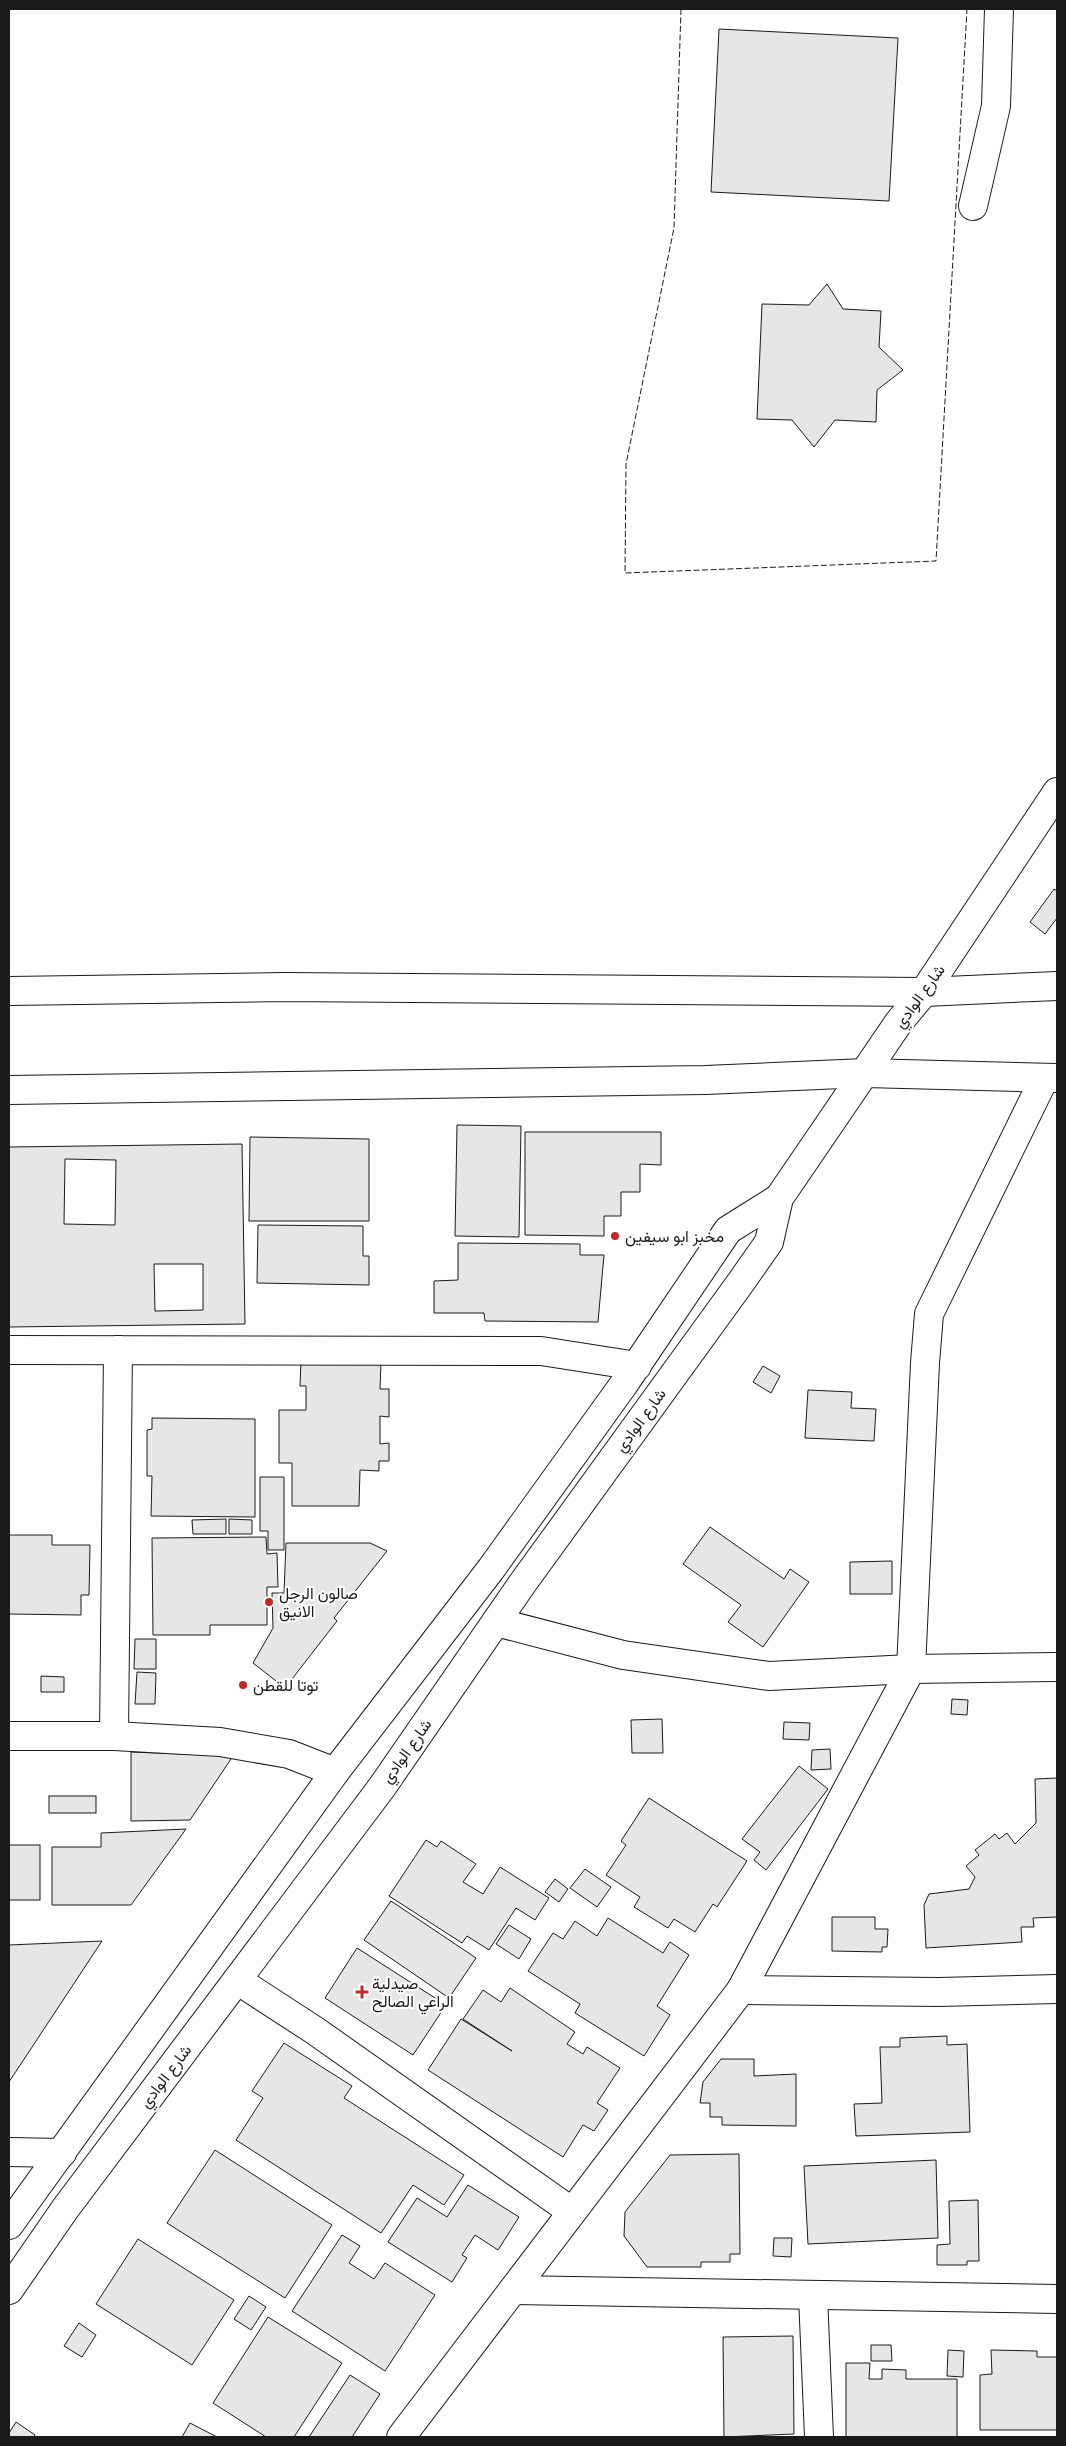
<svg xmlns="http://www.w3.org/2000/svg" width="1066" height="2446" viewBox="0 0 1066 2446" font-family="'Times New Roman',Vazirmatn,serif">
  <rect width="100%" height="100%" fill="#fff"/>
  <g fill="#e6e6e6" stroke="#1a1a1a" fill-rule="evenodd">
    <polygon points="719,29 898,38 889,201 711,192"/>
    <polygon points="827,284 843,309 881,311 879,347 903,370 877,390 876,422 835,420 814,447 792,420 757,419 762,304 809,305"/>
    <polygon points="1054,889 1057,891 1057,918 1045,934 1030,922"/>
    <polygon points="457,1125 521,1126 519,1237 455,1236"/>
    <polygon points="525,1132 661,1132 661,1165 640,1164 640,1192 621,1192 621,1216 604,1216 604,1236 525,1235"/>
    <polygon points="250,1137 369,1139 369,1221 249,1221"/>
    <path d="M242,1144L245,1324L9,1327V1147ZM65,1159L116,1160L115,1225L64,1224ZM154,1264H203V1310L155,1311Z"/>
    <polygon points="258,1225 363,1226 363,1256 369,1256 369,1285 257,1283"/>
    <polygon points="458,1243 580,1244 580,1255 604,1255 598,1322 485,1321 484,1313 434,1313 434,1281 458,1280"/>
    <polygon points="301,1361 381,1362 380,1389 389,1389 389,1417 380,1416 380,1444 389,1443 389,1461 379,1461 379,1471 360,1470 359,1506 292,1506 292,1463 279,1463 279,1410 306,1410 306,1386 300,1386"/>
    <polygon points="763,1366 780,1376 771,1393 753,1382"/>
    <polygon points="808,1390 852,1392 851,1408 876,1409 874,1441 805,1438"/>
    <polygon points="152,1418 255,1419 255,1517 151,1516 152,1476 147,1476 147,1430 152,1429"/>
    <polygon points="260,1477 284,1477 284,1550 268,1550 268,1531 260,1531"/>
    <polygon points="226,1519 226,1534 193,1534 192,1520"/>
    <polygon points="229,1519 252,1520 252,1534 229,1534"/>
    <polygon points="710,1527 784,1579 790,1569 809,1582 763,1647 728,1622 741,1605 683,1564"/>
    <polygon points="9,1535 52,1535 52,1545 90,1545 89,1595 81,1595 81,1615 9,1614 9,1624"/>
    <polygon points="266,1537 267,1554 277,1553 278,1587 267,1587 267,1625 210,1625 210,1635 153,1635 152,1538"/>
    <polygon points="286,1543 370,1543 387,1551 334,1618 337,1621 285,1688 253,1663 273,1628 272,1593 284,1593"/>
    <polygon points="892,1561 892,1594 850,1594 850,1562"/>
    <polygon points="135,1639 156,1639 156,1669 134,1669"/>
    <polygon points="137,1672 156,1673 155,1704 135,1704"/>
    <polygon points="41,1676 64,1677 64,1692 41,1692"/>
    <polygon points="952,1699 968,1700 967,1715 951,1714"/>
    <polygon points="662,1719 663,1753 632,1753 631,1720"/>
    <polygon points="784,1722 810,1723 809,1740 783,1739"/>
    <polygon points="830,1749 831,1769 811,1770 812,1750"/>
    <polygon points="131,1752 233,1756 190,1820 131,1821"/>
    <polygon points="799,1766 828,1789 766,1870 754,1860 760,1852 742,1839"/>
    <polygon points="1057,1778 1057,1917 1033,1918 1034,1927 1021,1927 1022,1942 926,1948 924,1905 929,1894 969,1889 975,1877 966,1866 979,1855 975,1850 995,1834 999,1839 1007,1833 1015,1844 1036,1823 1035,1779"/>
    <rect x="49" y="1796" width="47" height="17"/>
    <polygon points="649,1798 747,1861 717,1907 713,1904 695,1932 674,1919 668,1928 634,1907 640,1897 606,1875 626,1845 621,1841"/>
    <polygon points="186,1829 131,1905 52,1905 52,1847 101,1847 101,1833"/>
    <polygon points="426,1840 437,1847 441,1841 476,1864 463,1882 483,1894 500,1867 549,1898 535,1920 516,1908 489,1950 467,1936 462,1943 389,1896"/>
    <rect x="9" y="1845" width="31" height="55"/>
    <polygon points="585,1869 611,1887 597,1907 570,1888"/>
    <polygon points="555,1879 568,1889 559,1902 545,1892"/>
    <polygon points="391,1901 476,1958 449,1998 364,1940"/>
    <polygon points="832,1917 875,1917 875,1929 888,1929 887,1947 882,1947 882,1952 832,1951"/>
    <polygon points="608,1918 663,1953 670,1942 689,1955 657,2006 670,2015 644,2056 575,2013 580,2004 528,1971 553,1933 563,1939 575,1921 597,1936"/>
    <polygon points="509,1925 531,1939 519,1959 496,1944"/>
    <polygon points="102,1941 9,2082 9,1945"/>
    <polygon points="357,1948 446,2005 413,2055 325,1998"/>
    <polygon points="510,1988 575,2032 567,2044 583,2054 587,2047 620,2068 597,2103 608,2110 594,2131 583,2125 563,2157 428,2070 461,2019 512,2051 463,2019 483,1990 501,2002"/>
    <polygon points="947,2036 947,2045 967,2044 970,2132 856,2136 854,2104 882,2103 880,2047 900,2047 900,2038"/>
    <polygon points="284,2043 352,2086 344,2098 464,2175 444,2205 413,2185 381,2233 236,2140 263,2098 252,2091"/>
    <polygon points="721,2059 754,2059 754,2076 796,2074 796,2126 722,2125 722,2117 710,2117 710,2103 700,2103 703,2082"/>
    <polygon points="215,2150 332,2225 285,2298 167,2223"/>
    <polygon points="739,2154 740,2254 730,2254 730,2262 701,2262 701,2267 647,2267 624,2236 625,2212 670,2155"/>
    <polygon points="936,2160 938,2238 808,2244 804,2166"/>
    <polygon points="468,2185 519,2217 498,2250 475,2235 462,2255 467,2258 452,2282 388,2242 417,2198 447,2217"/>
    <polygon points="978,2200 979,2261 967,2261 967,2265 937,2265 937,2245 950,2244 949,2201"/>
    <polygon points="342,2235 360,2246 349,2263 374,2279 385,2263 435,2295 385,2371 292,2311"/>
    <polygon points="774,2238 792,2238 791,2257 773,2256"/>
    <polygon points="138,2239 234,2300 192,2365 96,2304"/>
    <polygon points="249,2296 266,2307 251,2330 234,2319"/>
    <polygon points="268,2317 342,2363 294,2437 266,2437 213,2403"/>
    <polygon points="79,2323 96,2335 82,2357 64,2346"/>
    <polygon points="793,2336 794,2434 724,2437 723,2337"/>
    <polygon points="871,2345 891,2345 892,2361 871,2361"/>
    <polygon points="948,2350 964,2351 963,2377 947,2376"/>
    <polygon points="991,2350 1037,2351 1037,2357 1057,2357 1057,2430 980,2430 980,2375 992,2374"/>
    <polygon points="846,2363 870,2363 869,2379 882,2379 882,2369 906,2370 906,2379 957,2379 957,2437 846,2437"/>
    <polygon points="350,2375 380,2394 352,2437 309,2437"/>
    <polygon points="16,2422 35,2435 34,2437 9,2437 9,2433"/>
    <polygon points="190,2423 217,2437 182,2437"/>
  </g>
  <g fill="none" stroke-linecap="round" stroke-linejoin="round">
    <g stroke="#1a1a1a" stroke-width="30">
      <g id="minor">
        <polyline points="973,206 996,106 999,9"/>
        <polyline points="9,991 284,987 924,992 1057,986"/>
        <polyline points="9,1090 705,1080 865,1073 1057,1078"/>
        <polyline points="9,1350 541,1351 637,1366"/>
        <polyline points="496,1622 623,1655 769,1676 911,1669 1057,1667"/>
        <polyline points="9,1736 114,1736 220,1742 289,1754 335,1772"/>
        <polyline points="114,1736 118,1350"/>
        <polyline points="237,1980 314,2030 571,2211"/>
        <polyline points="741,1990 939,1992 1057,1989"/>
        <polyline points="9,2152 62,2153"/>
        <polyline points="513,2290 1057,2299"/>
        <polyline points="813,2296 819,2437"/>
        <polyline points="401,2437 741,1990 911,1669 925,1363 929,1314 1044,1079"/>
      </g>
    </g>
    <g stroke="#1a1a1a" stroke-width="30">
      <g id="major">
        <polyline points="9,2225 335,1772 491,1569 624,1384 728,1230 779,1198"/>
        <polyline points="9,2290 65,2209 382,1787 522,1584 741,1282 769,1242 779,1198 899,1022 924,992 1057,792"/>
      </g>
    </g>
    <use href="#minor" stroke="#fff" stroke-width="28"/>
    <use href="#major" stroke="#fff" stroke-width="28"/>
    <polyline stroke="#1a1a1a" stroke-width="1" stroke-dasharray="6 2.5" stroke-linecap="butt" points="681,9 674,228 626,464 625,573 936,561 967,9"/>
  </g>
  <g fill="#c62828" stroke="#fff" stroke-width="2">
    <circle cx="615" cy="1236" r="5"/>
    <circle cx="269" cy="1602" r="5"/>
    <circle cx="243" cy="1685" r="5"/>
    <path d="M359.5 1984.5h5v5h5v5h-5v5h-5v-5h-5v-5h5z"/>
  </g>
  <g text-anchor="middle" stroke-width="4" stroke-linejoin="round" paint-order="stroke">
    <g font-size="16" fill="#1a1a1a" stroke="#fff">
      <text transform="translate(919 996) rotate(-54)" y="6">شارع الوادي</text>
      <text transform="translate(640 1420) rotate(-54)" y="6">شارع الوادي</text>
      <text transform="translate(406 1751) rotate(-55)" y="6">شارع الوادي</text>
      <text transform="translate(165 2076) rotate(-53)" y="6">شارع الوادي</text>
    </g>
    <g font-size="16" fill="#1a1a1a" stroke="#fff" text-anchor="start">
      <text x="625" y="1242">مخبز ابو سيفين</text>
      <text x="279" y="1599">صالون الرجل<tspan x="279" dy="18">الانيق</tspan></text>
      <text x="253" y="1691">توتا للقطن</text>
      <text x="372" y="1989">صيدلية<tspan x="372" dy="18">الراعي الصالح</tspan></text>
    </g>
  </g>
  <rect width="1066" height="2446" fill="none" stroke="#1a1a1a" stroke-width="20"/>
</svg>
